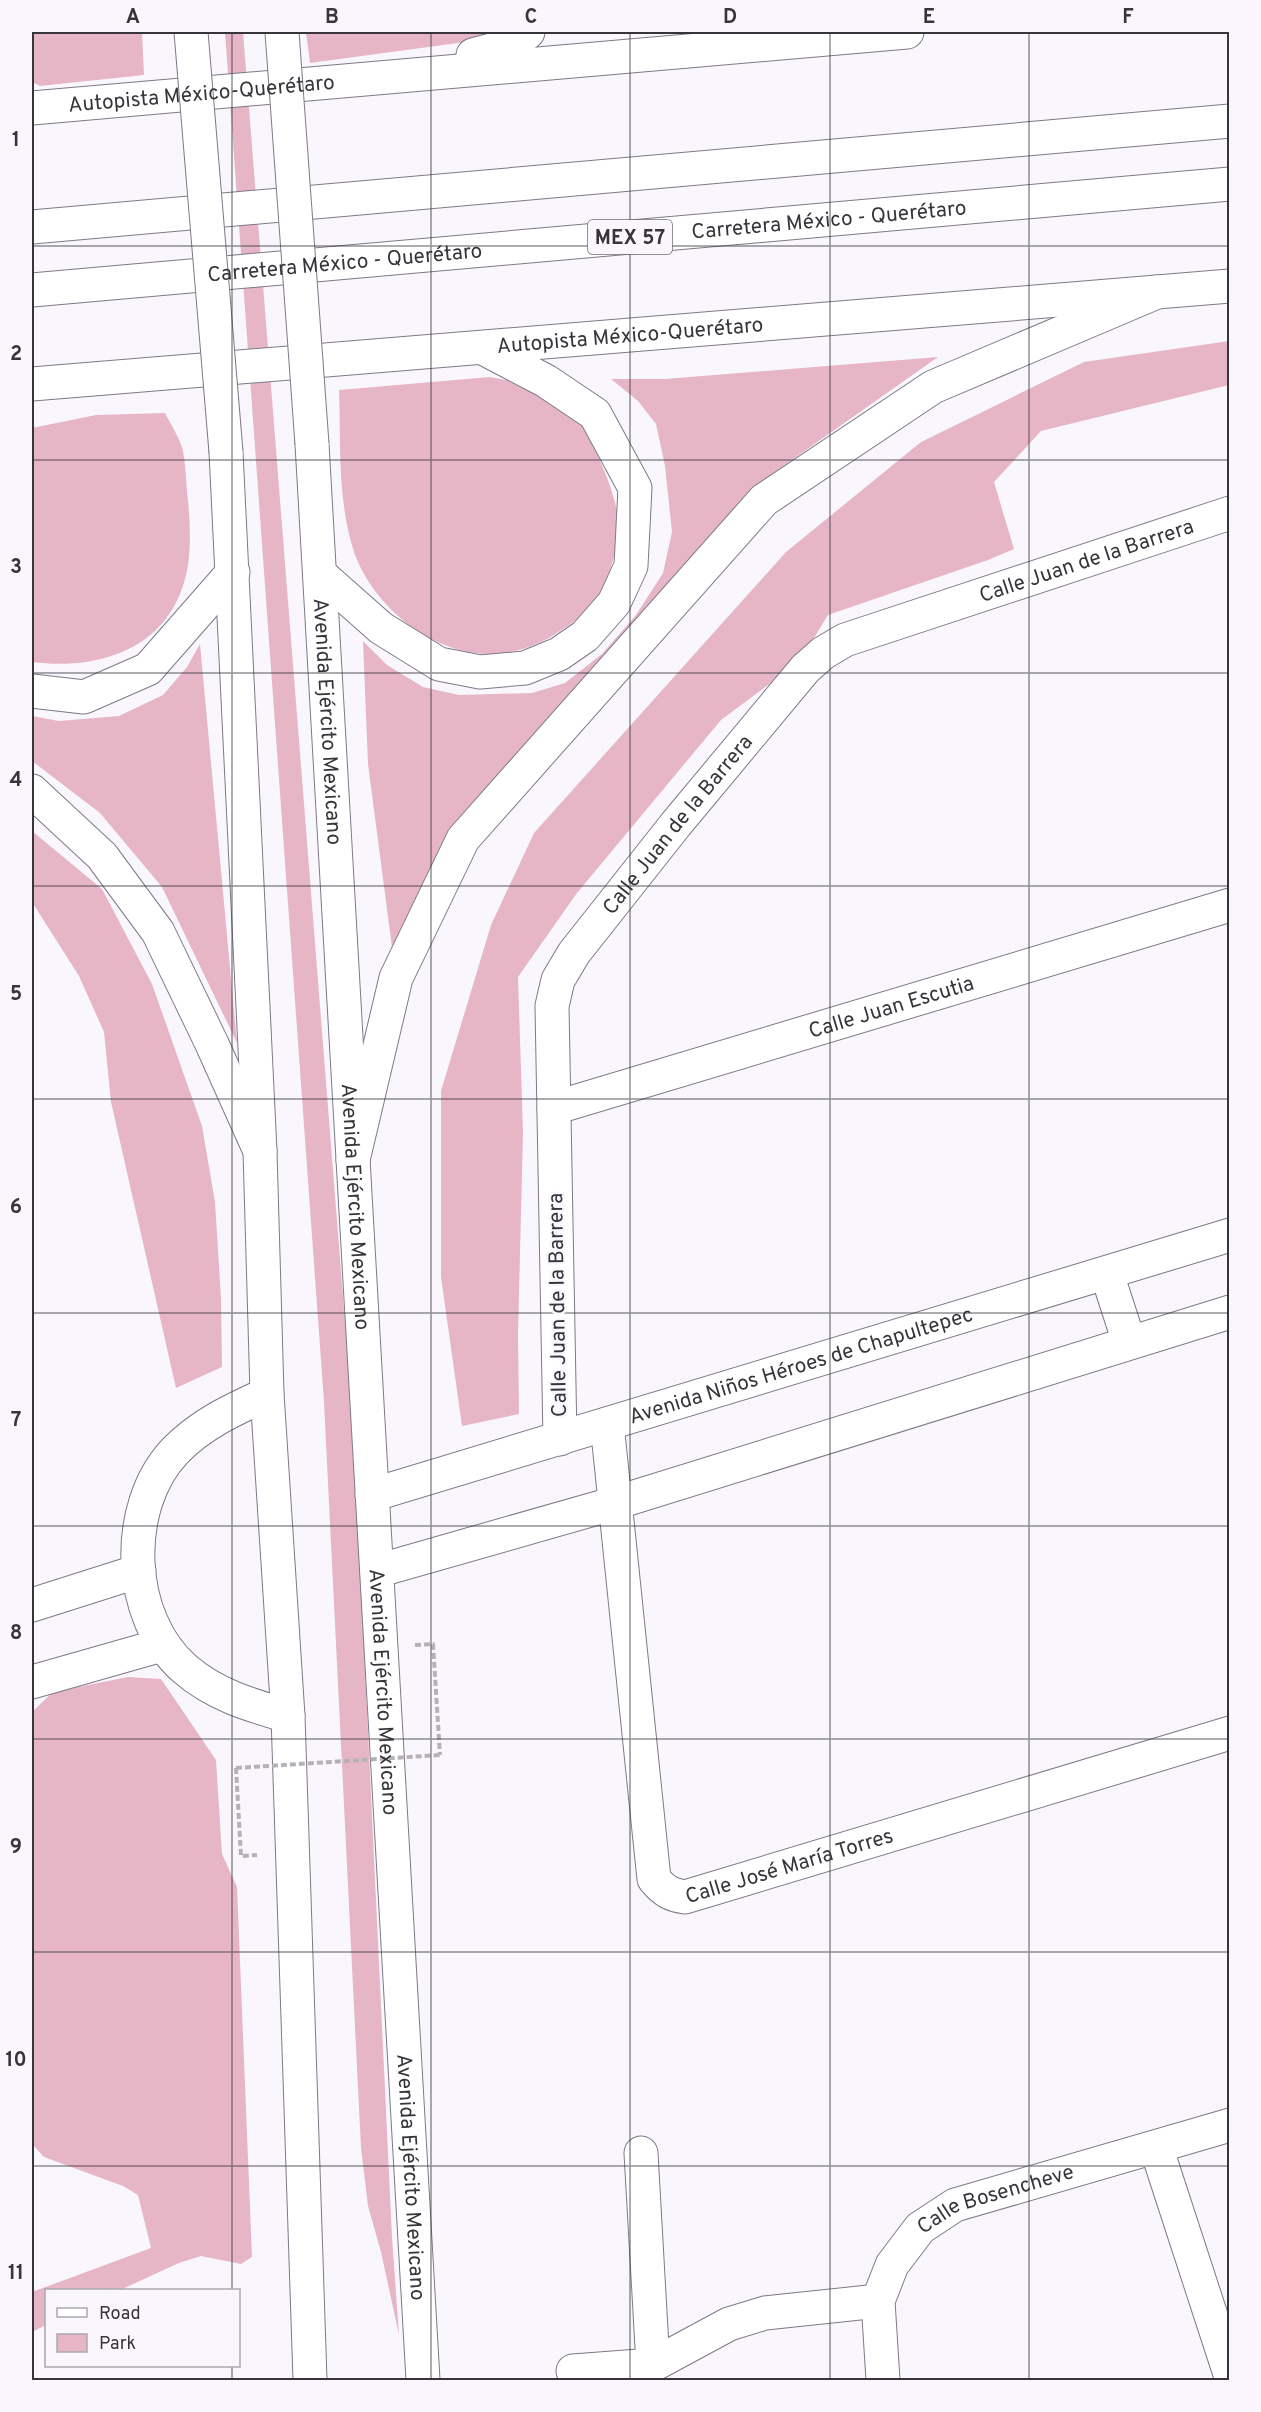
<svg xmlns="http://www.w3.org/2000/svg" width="1261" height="2412" viewBox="0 0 1261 2412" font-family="Overpass,sans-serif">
  <rect width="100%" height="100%" fill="#f9f7fd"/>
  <g fill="#e7b6c6">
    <polygon points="32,32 142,32 144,75 40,86 32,82"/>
    <polygon points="225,32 243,32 354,1436 392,2237 399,2335 381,2252 368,2206 361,2148 324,1402"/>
    <polygon points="306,32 504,32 495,38 310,63"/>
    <polygon points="1229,341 1229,385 1041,431 994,482 1014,549 988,560 828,615 800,661 721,720 577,893 518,977 523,1132 518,1335 519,1414 462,1426 441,1277 441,1091 491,925 534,833 786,552 921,442 1084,362"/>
    <polygon points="938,357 752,488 642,638 540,732 396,978 368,764 363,641 387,665 423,687 459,695 532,693 565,683 602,654 636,615 663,573 672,532 665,466 656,424 638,401 611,379 665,379"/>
    <path d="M490,377L559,390C587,431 615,480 620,530C621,542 613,558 610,570C601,600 586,615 560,631C540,645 512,655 487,654C429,652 373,606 354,552C337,500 341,443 339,390Z"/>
    <path d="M165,413C171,425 180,438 183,451C186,467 186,485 188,501C190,522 191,545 188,565C175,646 104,671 32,662V428L96,415Z"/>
    <polygon points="200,644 237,1043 162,887 100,813 32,761 32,716 59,721 119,716 163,695 187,667"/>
    <polygon points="32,831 102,889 152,984 202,1126 215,1202 221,1299 222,1367 176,1388 111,1102 104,1032 79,976 32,902"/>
    <polygon points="128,1677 161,1679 216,1760 222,1854 237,1887 252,2257 241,2264 201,2256 179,2263 120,2290 46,2290 46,2325 32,2332 32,2292 151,2248 138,2195 123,2186 44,2157 32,2144 32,1712 53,1692"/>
  </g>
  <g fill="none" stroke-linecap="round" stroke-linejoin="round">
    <g stroke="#7d7988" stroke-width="35">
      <g id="minor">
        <path id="s1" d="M554,1108L1230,905"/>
        <polyline points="1107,1274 1129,1342"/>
        <path d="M267,1394C234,1409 201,1424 175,1451C122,1507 126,1618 185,1669C215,1695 250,1705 288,1716"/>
        <path id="s2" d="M607,1424L654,1879C664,1891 671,1895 685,1897L1230,1733"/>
        <path id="s3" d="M560,1439L552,1006L558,980L574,953L676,824L805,669L823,653L845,640L1230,513"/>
        <path id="s4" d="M372,1495L1230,1235"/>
        <polyline points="377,1571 615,1503 1230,1312"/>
        <polyline points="32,1605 139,1571"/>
        <polyline points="32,1682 162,1645"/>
        <polyline points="1156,2147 1230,2374"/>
        <polyline points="641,2153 653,2365"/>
        <polyline points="573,2371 653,2365 729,2324 765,2313 878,2301"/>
        <path id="s5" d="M883,2380L878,2301L892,2265L920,2228L955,2205L1230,2125"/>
      </g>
    </g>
    <g stroke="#7d7988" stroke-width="35">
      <g id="secondary">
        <path id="s6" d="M312,444L423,2380"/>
        <polyline points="226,452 260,1151 267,1394 288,1716 310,2380"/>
      </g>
    </g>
    <g stroke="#7d7988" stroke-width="35">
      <g id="primary">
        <polyline points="473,55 514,44 528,32"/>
        <path id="s7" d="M32,108L907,32"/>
        <path id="s8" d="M32,384L1230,286"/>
        <polyline points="320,574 381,628 439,664 480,672 525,668 559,654 585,636 614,603 631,566 635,488 595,414 546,381 483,348"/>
        <polyline points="32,691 84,697 148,669 233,572"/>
        <polyline points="32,791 102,856 158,932 212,1044 260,1151"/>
        <polyline points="353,1160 396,978 463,839 764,500 933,387 1157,292"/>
      </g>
    </g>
    <g stroke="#7d7988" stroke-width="35">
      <g id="trunk">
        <polyline points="32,227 1230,121"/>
        <path id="s9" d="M32,290L1230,184"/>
      </g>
    </g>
    <g stroke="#b4b2b8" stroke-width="4" stroke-dasharray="6 3" stroke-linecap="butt">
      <polyline points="415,1645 433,1644 440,1755"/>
      <polyline points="236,1768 241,1856 257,1855"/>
    </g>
    <use href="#minor" stroke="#fff" stroke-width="33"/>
    <use href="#secondary" stroke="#fff" stroke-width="33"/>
    <use href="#primary" stroke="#fff" stroke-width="33"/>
    <use href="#trunk" stroke="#fff" stroke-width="33"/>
    <g stroke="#7d7988" stroke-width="35" stroke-linecap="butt">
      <g id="secondary-bridge">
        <polyline points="191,32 226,452"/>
        <polyline points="282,32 312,444"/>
      </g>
    </g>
    <polyline stroke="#b4b2b8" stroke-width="4" stroke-dasharray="6 3" stroke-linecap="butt" points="236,1768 440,1755"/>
    <use href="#secondary-bridge" stroke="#fff" stroke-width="33"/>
  </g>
  <path fill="none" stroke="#37353b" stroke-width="1.5" stroke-opacity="0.55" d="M232,32V2290M431,32V2380M630,32V2380M830,32V2380M1029,32V2380M32,246H1230M32,460H1230M32,673H1230M32,886H1230M32,1099H1230M32,1313H1230M32,1526H1230M32,1739H1230M32,1952H1230M32,2166H1230M232,2366V2380"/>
  <g text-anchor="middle" stroke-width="5" stroke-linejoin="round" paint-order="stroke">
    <rect fill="#f9f7fd" stroke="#716f75" stroke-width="1.5" x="588" y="220" width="84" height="34" rx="4.5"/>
    <g font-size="20" font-weight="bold" fill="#37353b">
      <text x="630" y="244">MEX 57</text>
    </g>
    <g font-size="21" fill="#37353b" stroke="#f9f7fd">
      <text dy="7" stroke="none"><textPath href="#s7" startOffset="170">Autopista México-Querétaro</textPath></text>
      <text dy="7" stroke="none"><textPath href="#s9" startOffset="800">Carretera México - Querétaro</textPath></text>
      <text dy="7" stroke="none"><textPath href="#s9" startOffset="314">Carretera México - Querétaro</textPath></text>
      <text dy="7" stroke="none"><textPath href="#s8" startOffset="600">Autopista México-Querétaro</textPath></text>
      <text dy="7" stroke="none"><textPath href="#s3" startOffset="1161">Calle Juan de la Barrera</textPath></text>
      <text dy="7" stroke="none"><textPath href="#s6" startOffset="278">Avenida Ejército Mexicano</textPath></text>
      <text dy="7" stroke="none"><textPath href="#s3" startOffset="656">Calle Juan de la Barrera</textPath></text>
      <text dy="7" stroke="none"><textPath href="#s1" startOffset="352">Calle Juan Escutia</textPath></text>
      <text dy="7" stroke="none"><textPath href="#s6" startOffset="764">Avenida Ejército Mexicano</textPath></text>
      <text transform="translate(557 1305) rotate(-91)" y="7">Calle Juan de la Barrera</text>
      <text dy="7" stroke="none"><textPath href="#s4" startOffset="448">Avenida Niños Héroes de Chapultepec</textPath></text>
      <text dy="7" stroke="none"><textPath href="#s6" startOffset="1250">Avenida Ejército Mexicano</textPath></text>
      <text dy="7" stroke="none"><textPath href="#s2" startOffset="603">Calle José María Torres</textPath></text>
      <text dy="7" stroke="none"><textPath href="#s6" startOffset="1736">Avenida Ejército Mexicano</textPath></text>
      <text dy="7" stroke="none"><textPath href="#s5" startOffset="246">Calle Bosencheve</textPath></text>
    </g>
  </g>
  <rect width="1261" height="2412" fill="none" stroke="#f9f7fd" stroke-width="66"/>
  <rect x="45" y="2289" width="195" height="78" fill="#f9f7fd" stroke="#aba9af" stroke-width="1.5"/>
  <rect x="57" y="2308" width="30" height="9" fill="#ffffff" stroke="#aba9af" stroke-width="1.5"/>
  <text x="99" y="2319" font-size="18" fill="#37353b">Road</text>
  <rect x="57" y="2334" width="30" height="18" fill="#e7b6c6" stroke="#aba9af" stroke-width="1.5"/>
  <text x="99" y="2349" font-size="18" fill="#37353b">Park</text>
  <rect x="33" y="33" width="1195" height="2346" fill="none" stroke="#37353b" stroke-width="2"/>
  <g font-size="20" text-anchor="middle" font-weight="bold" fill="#37353b">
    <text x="133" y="23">A</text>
    <text x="332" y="23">B</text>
    <text x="531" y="23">C</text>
    <text x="730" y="23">D</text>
    <text x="929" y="23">E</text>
    <text x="1128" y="23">F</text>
    <text x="16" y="146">1</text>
    <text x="16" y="360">2</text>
    <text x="16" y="573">3</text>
    <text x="16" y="786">4</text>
    <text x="16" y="1000">5</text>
    <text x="16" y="1213">6</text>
    <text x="16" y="1426">7</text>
    <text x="16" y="1639">8</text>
    <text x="16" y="1853">9</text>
    <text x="16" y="2066">10</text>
    <text x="16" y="2279">11</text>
  </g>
</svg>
